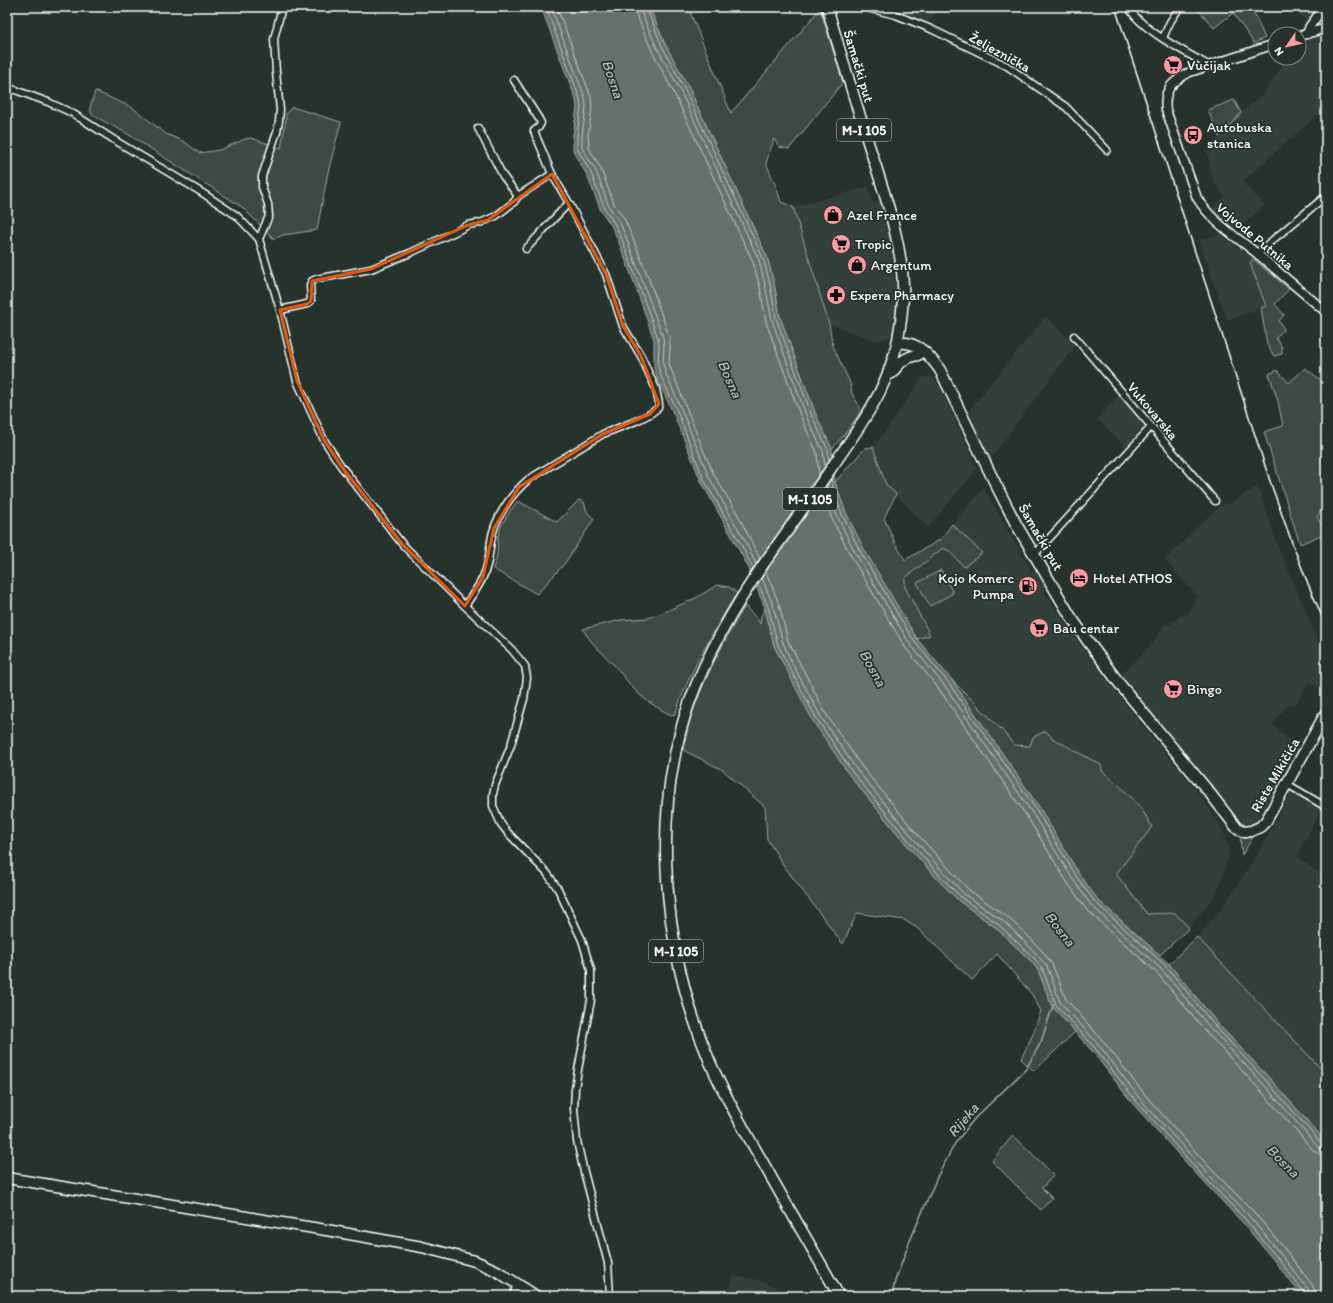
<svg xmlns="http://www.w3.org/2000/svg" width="1333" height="1303" viewBox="0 0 1333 1303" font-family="Itim,sans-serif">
  <rect width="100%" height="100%" fill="#26332d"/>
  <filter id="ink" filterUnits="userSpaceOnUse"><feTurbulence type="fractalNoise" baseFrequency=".025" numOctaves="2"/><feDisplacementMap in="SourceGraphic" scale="8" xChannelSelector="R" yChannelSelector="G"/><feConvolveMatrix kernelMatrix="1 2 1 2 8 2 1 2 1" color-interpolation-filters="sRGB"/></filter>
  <g filter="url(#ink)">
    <g fill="#333f3a">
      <polygon points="910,7 940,7 929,21 907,14"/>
      <polygon points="1293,7 1316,7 1307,20 1297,14 1295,8"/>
      <polygon points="1323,33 1326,33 1326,107 1242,182 1265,205 1235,232 1210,210 1225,197 1213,182 1207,150 1241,113 1264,93 1287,58 1299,58 1299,45"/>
      <polygon points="868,187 873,203 880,202 890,240 896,290 895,311 893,335 890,337 880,340 874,340 829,324 793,207"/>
      <polygon points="1220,234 1253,259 1250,263 1266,306 1227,320 1199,240"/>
      <polygon points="1046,316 1075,346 990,459 967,413"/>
      <polygon points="932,376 941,388 977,469 928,527 886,485 873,447 890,425 922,378"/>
      <polygon points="1118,396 1145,427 1126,447 1097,419"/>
      <polygon points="1258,486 1277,544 1326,659 1326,692 1309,682 1296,704 1287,706 1272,724 1300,751 1262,819 1257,823 1245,826 1239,825 1119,677 1154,642 1164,626 1171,624 1182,614 1188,615 1197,596 1165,560 1196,528 1221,505 1231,503"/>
      <polygon points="984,488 1031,571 1035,570 1047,589 1044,592 1099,670 1144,728 1188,779 1209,808 1224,833 1228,846 1228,858 1224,872 1217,892 1205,908 1189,928 1175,913 1147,914 1116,874 1152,827 1127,792 1102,771 1065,745 1052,738 1046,732 1030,746 1014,745 1001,729 951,679 917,639 930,634 905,587 905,578 944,548 949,551 964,567 981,553 952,524"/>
      <polygon points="1292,790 1322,807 1297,856 1326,879 1326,1074 1197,937 1218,913 1235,889 1263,845"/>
      <polygon points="733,1276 758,1280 784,1291 784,1296 728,1296"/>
    </g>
    <g fill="#3e4944" stroke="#9ea4a2">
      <polygon points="649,7 688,7 731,113 820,9 843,82 789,149 779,147 774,139 766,163 776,186 781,202 793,207 829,324 833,346 850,383 852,394 860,407 860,412 848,430 832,449 816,415 780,317 774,283 767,257 688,86 665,44"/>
      <polygon points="1196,7 1251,7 1265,38 1254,43 1233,13 1214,28"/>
      <polygon points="95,91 133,108 166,134 185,142 199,153 220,150 245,139 251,138 281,148 286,120 286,114 292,107 341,122 328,172 317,230 283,235 274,239 242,207 126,133 92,115 90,108"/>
      <polygon points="1234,100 1241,113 1219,137 1208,110"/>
      <polygon points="1253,259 1289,289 1275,304 1284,315 1279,321 1284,329 1276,338 1282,347 1282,354 1274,356 1267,344 1261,308 1266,306 1250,263"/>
      <polygon points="1305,368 1326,384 1326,502 1317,517 1326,533 1300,544 1264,432 1283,426 1278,401 1269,374 1277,370 1289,383"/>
      <path d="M873,447L886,485L896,494L884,518L895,543L905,560L941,539L952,524L982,553L964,567L949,551L943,548L905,578V587L930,635L917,639C887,589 852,539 835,482L865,448Z"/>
      <polygon points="579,500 584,502 587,512 594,519 565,563 537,594 493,569 497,555 498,537 501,526 510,511 518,501 557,522"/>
      <polygon points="941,570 953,593 930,606 917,583"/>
      <path d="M717,585L729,587L737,593C713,632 690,670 675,714L671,715C658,708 645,701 635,690C627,682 621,672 613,664C602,652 590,643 583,629L621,620L648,618L662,613L696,598Z"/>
      <path d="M745,606L758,620L760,624L761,616L765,608L774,646L850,776L906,844L941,883L959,901L995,927L1032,962L1038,970L1052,1006L1075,1032L1034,1071L1021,1059L1033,1034L1041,1011L1031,993L997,954L972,980L917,928L904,920L857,913L843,944L784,866L767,839L765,807L723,770L683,750C686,739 687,728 691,717C704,678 724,641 745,606Z"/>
      <path d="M951,679L1001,729L1014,745L1030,746L1033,737L1046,731L1052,738L1101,765L1102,771C1123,789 1140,802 1152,827L1116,874L1147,914L1175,913L1189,928L1160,955L1098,900L1079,874L1039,807Z"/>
      <polygon points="1240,836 1246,838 1253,837 1242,855"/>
      <polygon points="1197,937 1326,1074 1326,1142 1272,1081 1218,1024 1169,964"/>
      <polygon points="1013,1135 1054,1175 1042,1188 1052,1198 1041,1210 992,1161"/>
    </g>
    <polygon fill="#67706c" stroke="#a4a9a7" points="541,7 649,7 665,44 688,86 767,257 774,283 780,317 816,415 832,449 835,482 846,513 864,549 917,639 951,679 1039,807 1079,874 1098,900 1169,964 1218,1024 1272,1081 1326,1142 1326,1296 1302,1296 1272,1258 1242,1222 1200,1178 1133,1104 1092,1051 1052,1006 1038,970 1032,962 995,927 959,901 941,883 906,844 850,776 813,721 774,646 765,608 749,569 738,548 701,481 674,415 657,378 654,366 654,340 635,285 618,240 611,225 601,211 587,175 575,155 573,149 573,135 577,107 576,100"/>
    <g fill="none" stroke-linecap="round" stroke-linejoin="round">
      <g stroke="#c2c6c4" stroke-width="1">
        <polyline points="546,7 580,99 581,107 577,135 577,148 591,173 605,209 614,223 622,239 658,338 659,346 658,365 661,376 678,413 704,480 742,546 753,569"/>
        <polyline points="551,7 585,98 586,107 582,136 582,148 596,171 609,207 619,221 626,237 663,337 664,346 663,364 666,374 682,411 709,477 746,543 756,564"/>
        <polyline points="557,7 591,97 592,108 588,136 589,148 601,169 614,204 624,218 631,234 649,279 669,336 670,347 669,364 704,452 714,475 737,513 760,559"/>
        <polyline points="635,7 636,14 652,51 674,93 753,262 760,287 766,322 802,420 817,453 819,475"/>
        <polyline points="641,7 641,12 657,48 680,90 759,260 765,285 772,320 807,418 823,451 825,467"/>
        <polyline points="646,7 662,46 684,88 763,258 770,284 776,318 812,416 828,450 829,461"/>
        <polyline points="831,479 836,498 842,514 860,551 914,641 948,682 1036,809 1076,876 1095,902 1166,966 1215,1026 1269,1084 1321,1143 1326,1144"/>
        <polyline points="827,485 837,516 856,554 910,644 944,685 1031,811 1072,878 1091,905 1162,970 1212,1030 1266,1087 1317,1146 1321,1149 1326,1149"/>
        <polyline points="822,491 832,519 851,556 905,647 939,689 1026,815 1067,882 1086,909 1158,974 1207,1033 1261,1091 1313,1150 1319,1154 1326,1155"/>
        <polyline points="766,572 779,604 788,641 798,660 826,714 862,767 917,834 952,872 969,890 1006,916 1027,935 1043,952 1052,964 1066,999 1103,1041 1145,1095 1210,1168 1253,1211 1284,1248 1313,1286 1316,1296"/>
        <polyline points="762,578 773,605 783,643 792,663 821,717 857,770 913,838 947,876 965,895 1002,920 1023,940 1038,956 1047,966 1060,1002 1099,1045 1140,1099 1206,1172 1249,1216 1279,1252 1308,1289 1309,1296"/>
        <polyline points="758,583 768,607 778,645 788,665 817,719 853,773 909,841 944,880 962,898 998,924 1035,959 1042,968 1056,1005 1095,1048 1137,1102 1202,1175 1245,1219 1275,1255 1304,1292 1304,1296"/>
      </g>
      <polyline stroke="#a4a9a7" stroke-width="1.5" points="892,1296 895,1281 909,1243 938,1175 956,1142 975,1118 1026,1069 1041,1042 1053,1005"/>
      <g stroke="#fff" stroke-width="9">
        <g id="minor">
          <polyline points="863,7 896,15 931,29 1007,66 1066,107 1107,150"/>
          <path d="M1129,7C1138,28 1187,53 1208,65"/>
          <polyline points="1163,38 1170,22 1180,7"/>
          <path d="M514,80L539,119L541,123L539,127L534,131L552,174L569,203C554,218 540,234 526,249"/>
          <polyline points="7,87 48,102 72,113 116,141 201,192 237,216 259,239 280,310 297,381 324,440 341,466 403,545 465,606 512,650 525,666 527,678 524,699 511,745 495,785 493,794 493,806 501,824 508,833 547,873 558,889 582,940 591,970 591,1000 578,1070 575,1088 574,1109 577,1141 583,1168 608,1263 610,1296"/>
          <polyline points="478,128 503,176 518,196 552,174"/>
          <polyline points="259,239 269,216 268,204 262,187 262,176 277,132 279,121 280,110 276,72 274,39 282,7"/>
          <polyline points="1257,253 1326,196"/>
          <polyline points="280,310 307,304 311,301 310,285 312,281 316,279 371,269 410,253 457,231 468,225 480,223 496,216 514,202 518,196"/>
          <polyline points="1074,336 1215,501"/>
          <polyline points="1034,555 1151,427"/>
          <path d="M465,606C471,596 479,587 483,577C489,565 489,553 491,541C494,518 512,493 529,479L603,434L636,421L650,414L658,408L659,404L656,389L641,356L623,326L606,274L569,203"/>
          <polyline points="1287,784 1326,807"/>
          <polyline points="513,1296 517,1283"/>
        </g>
      </g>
      <g stroke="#fff" stroke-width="11">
        <g id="tertiary">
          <polyline points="1307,34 1310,26 1324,7"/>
          <polyline points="1299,36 1326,28"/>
          <path d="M1275,44L1190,72C1173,81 1163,89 1166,110L1197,198C1211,221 1235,236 1255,252C1279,272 1302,292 1326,312"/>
        </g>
      </g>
      <g stroke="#fff" stroke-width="13">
        <g id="primary">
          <path d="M827,7C840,52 854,97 868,142C882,187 901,237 903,285C904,296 902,308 901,320C894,383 864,420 830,470C808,501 787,532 765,562C736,604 709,650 691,698C649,812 663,952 710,1062C726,1099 746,1133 766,1168C790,1211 815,1253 839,1296"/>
          <path d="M898,343C917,340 930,356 940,370L995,483L1016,524L1071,617L1087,640L1122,687L1209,792L1236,827L1244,832L1251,831L1260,827L1266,821L1326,713"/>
          <path d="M892,373C899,363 905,357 918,355"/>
          <polyline points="7,1178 332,1231 422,1247 475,1261 497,1271 536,1296"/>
        </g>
      </g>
      <use href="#minor" stroke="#26332d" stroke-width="6"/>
      <use href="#tertiary" stroke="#26332d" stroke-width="8"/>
      <use href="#primary" stroke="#26332d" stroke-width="10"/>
      <path stroke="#fff" stroke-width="1.5" d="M1115,7L1270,481C1287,529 1304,578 1326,625"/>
    </g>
  </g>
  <path fill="none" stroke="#e8590c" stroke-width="3" stroke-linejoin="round" d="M552,174L606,274L623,326L641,356L659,404L650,414L603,434L519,487L494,528L483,577L465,606L403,545L341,466L324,440L297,381L280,310L307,304L311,301L312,281L371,269L468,225L488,220Z"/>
  <defs>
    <g id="supermarket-disc" transform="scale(1)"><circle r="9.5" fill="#ff9aa2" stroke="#26332d"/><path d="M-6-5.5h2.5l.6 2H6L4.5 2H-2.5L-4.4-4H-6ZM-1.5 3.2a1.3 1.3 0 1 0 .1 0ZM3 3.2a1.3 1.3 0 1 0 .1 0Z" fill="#111"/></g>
    <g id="bus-disc" transform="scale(1)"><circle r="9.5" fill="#ff9aa2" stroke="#26332d"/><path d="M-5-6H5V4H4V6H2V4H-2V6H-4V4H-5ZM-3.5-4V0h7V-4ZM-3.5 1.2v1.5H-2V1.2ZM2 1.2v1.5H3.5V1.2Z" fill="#111"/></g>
    <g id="shop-disc" transform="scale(1)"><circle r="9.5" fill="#ff9aa2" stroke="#26332d"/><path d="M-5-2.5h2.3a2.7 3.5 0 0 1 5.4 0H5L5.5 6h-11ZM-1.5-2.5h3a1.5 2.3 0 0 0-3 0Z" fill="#111"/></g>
    <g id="pharmacy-disc" transform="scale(1)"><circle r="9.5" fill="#ff9aa2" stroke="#26332d"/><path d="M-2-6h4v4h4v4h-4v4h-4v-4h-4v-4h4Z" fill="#111"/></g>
    <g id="hotel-disc" transform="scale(1)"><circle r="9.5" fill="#ff9aa2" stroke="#26332d"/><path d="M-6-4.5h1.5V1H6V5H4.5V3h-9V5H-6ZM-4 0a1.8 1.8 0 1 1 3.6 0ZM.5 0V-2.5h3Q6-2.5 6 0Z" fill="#111"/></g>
    <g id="fuel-disc" transform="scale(1)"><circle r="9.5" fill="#ff9aa2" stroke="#26332d"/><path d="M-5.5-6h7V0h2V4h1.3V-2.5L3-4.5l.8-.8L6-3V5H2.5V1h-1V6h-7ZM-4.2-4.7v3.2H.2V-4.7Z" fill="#111"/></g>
  </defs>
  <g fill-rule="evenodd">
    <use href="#supermarket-disc" x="1173" y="65"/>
    <use href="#bus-disc" x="1193" y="135"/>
    <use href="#shop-disc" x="833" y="215"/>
    <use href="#supermarket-disc" x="841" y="244"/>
    <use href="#shop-disc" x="857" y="265"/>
    <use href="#pharmacy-disc" x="836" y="295"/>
    <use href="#hotel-disc" x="1079" y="578"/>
    <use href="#fuel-disc" x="1028" y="586"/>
    <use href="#supermarket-disc" x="1039" y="628"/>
    <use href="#supermarket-disc" x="1173" y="689"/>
  </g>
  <g text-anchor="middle" stroke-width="3.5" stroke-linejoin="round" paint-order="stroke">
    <g fill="#26332d" stroke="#bec2c0" stroke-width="1">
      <rect x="837" y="119" width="54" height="22" rx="3"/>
      <rect x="783" y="488" width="54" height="22" rx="3"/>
      <rect x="649" y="940" width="54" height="22" rx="3"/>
    </g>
    <g font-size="13" font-weight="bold" fill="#fff">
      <text x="864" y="135">M-I 105</text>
      <text x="810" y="504">M-I 105</text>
      <text x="676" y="956">M-I 105</text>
    </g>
    <g font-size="14" fill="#fff" stroke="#26332d">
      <text transform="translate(1000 52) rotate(29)" y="5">Željeznička</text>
      <text transform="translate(859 66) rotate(73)" y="5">Šamački put</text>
      <text transform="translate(1255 236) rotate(40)" y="5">Vojvode Putnika</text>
      <text transform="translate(1153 411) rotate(50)" y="5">Vukovarska</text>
      <text transform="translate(1041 537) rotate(60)" y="5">Šamački put</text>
      <text transform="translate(1275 775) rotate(-60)" y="5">Riste Mikičića</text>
    </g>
    <g font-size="14" fill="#fff" stroke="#26332d" text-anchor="start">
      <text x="1187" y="70">Vučijak</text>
      <text x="1207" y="132">Autobuska<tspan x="1207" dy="16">stanica</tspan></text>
      <text x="847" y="220">Azel France</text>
      <text x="855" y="249">Tropic</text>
      <text x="871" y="270">Argentum</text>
      <text x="850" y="300">Expera Pharmacy</text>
      <text x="1014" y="583" text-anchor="end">Kojo Komerc<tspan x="1014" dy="16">Pumpa</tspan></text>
      <text x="1093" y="583">Hotel ATHOS</text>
      <text x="1053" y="633">Bau centar</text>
      <text x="1187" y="694">Bingo</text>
    </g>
    <g font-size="15" font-style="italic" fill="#b3b8b6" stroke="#26332d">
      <text transform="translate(613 79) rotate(71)" y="5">Bosna</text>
      <text transform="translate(730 379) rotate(66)" y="5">Bosna</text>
      <text transform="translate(873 668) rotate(61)" y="5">Bosna</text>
      <text transform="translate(1060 929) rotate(52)" y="5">Bosna</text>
      <text transform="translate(963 1120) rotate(-50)" y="5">Rijeka</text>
      <text transform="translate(1283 1161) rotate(45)" y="5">Bosna</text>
    </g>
  </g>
  <rect width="1333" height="1303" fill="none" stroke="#26332d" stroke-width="24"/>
  <rect x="12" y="12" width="1309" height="1279" fill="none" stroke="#fff" stroke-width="1.5" filter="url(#ink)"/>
  <g transform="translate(1287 46) rotate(236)"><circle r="19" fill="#26332d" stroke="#7d8581"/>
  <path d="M0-3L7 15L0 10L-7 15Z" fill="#ff9aa2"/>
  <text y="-6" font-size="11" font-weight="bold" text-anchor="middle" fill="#ffffff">N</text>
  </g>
</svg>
